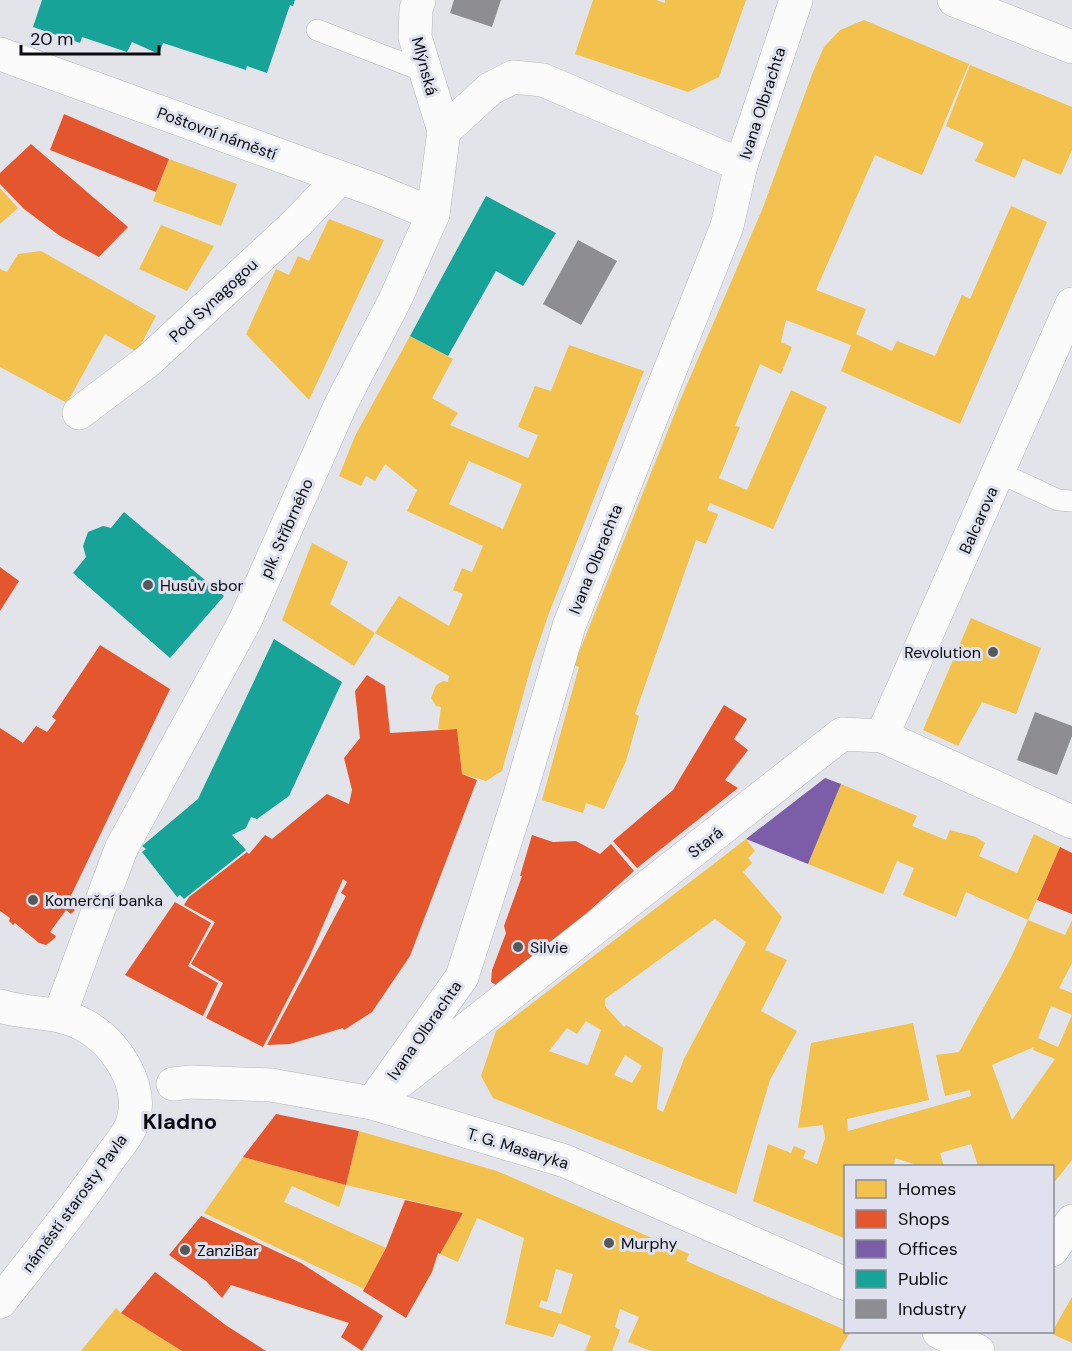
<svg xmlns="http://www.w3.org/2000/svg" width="1072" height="1351" viewBox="0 0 1072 1351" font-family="'DM Sans',sans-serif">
  <rect width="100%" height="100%" fill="#e2e4ea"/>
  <g fill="#f2c14e" fill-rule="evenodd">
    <polygon points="593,0 656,0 665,3 665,0 746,0 719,77 688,92 575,54"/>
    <polygon points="864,20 969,64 922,175 875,155 819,283 816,290 866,309 856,334 892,351 897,341 935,356 962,295 970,299 1011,206 1047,222 960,424 841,371 851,345 786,320 781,342 792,347 781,374 760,364 735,426 740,427 719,478 747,490 791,390 827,407 773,529 710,503 707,510 718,514 706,544 696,540 635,714 639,716 626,761 604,809 586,803 583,813 542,800 579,667 574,665 679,403 762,210 813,72 824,47 840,30"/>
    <polygon points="970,65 1072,107 1072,150 1061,175 1023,159 1015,178 975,161 984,143 946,126"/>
    <polygon points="169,159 237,184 221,226 153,201"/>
    <polygon points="0,188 18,208 0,224"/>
    <polygon points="329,219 384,240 309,400 246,334 276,269 289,275 298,256 309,261"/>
    <polygon points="161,225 214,246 187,291 139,269"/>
    <polygon points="41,251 156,316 137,352 105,334 67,403 0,367 0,269 7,272 18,254"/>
    <path d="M410,336L453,359L432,398L458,413L450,425L528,458L538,435L518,427L535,386L551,391L569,345L644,371L549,613L532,663L502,771L486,781L462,774L457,729H438L441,707L436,706L431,698L436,685L443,681L448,682L449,676L375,633L399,596L449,626L463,594L453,590L462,568L472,572L483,546L407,511L417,490L385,464L375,481L366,476L361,486L339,476L355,436ZM469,461L522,484L503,529L449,504Z"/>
    <polygon points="312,543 348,562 330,604 375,633 354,666 282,620"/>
    <polygon points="971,618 1041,648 1016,714 982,702 958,746 923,730"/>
    <polygon points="841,784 917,816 912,826 946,840 950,830 976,837 985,843 979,856 1017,873 1034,834 1060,847 1028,920 966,892 956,917 903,895 914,868 897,861 883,894 808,864"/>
    <path d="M746,839L755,851L748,858L752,863L743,872L782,917L765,950L787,960L761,1011L797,1031L770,1080L736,1194L493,1098L481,1076L496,1031ZM715,919L746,942L684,1059L663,1112L657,1109L663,1048L626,1025L624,1027L605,1006V999ZM586,1021L601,1030L588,1065L549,1051L567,1028L577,1034ZM625,1055L642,1066L632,1083L614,1075Z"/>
    <path d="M1028,920L1065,935L1072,920V963L1059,988L1072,993V1015L1051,1006L1038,1038L1058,1047L1072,1015V1160L1052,1185V1166H978L971,1144L940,1153L944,1166H920L895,1158L894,1166H846V1239L753,1201L768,1144L791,1153L794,1146L806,1151L803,1158L817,1164L825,1138L823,1125L798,1128L811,1043L913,1023L929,1100L847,1119L848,1131L971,1096L970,1090L945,1096L936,1055L959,1052L1011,958ZM1034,1047L1033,1050L1055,1059L1012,1120L992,1065Z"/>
    <path d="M359,1131L497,1171L689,1254L686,1261L850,1332L839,1351H651L628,1342L639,1317L620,1309L615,1327L620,1330L612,1351H585L591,1336L559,1323L553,1337L505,1324L524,1238L477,1218L458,1262L440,1254L463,1213L346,1185L339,1207L292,1186L284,1202L386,1248L364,1289L204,1213L243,1157L346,1185ZM556,1269L573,1274L561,1314L539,1307L541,1300L547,1302Z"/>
    <polygon points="1072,1297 1072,1343 1048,1332 1052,1332"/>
    <polygon points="116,1308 121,1313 182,1351 81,1351"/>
  </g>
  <g fill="#e4572e">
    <polygon points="64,114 169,159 156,192 50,150"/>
    <polygon points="31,144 128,227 99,257 60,236 24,209 0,184 0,173"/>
    <polygon points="0,567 19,581 0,611"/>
    <polygon points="100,645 170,689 67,904 75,910 71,914 66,910 50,932 56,936 55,938 46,945 39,943 15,923 13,925 9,921 10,918 0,911 0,728 23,743 36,726 47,732 56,720 52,717"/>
    <polygon points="367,675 385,686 390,733 457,729 462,774 477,780 410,956 372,1012 344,1030 343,1028 290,1044 267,1045 346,896 341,893 347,882 343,879 309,958 263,1047 206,1018 223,983 191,964 215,922 184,905 189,897 247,852 249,854 265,835 272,839 327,794 349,804 352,790 344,758 360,738 355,691"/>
    <polygon points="724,705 747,719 734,739 748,750 725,780 738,788 637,868 613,841 673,790"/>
    <polygon points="532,835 553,842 576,841 600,854 611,844 634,871 523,970 499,987 491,982 492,970 506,933 504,926 522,876 520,876"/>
    <polygon points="1060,847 1072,853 1072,914 1037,900"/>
    <polygon points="175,902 211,923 188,966 218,983 203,1016 125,975"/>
    <polygon points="276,1114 359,1131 346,1185 243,1157"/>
    <polygon points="405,1200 463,1213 440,1254 438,1253 432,1272 406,1318 363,1291 386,1248"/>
    <polygon points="201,1216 301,1263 383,1316 362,1351 341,1337 349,1323 231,1285 222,1298 206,1281 169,1255"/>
    <polygon points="155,1272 227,1326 266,1351 182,1351 121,1313"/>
  </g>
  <polygon fill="#7b5ea7" points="825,778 841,784 808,864 746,839"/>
  <g fill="#17a398">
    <polygon points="42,0 295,0 293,6 290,5 267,73 247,66 246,70 163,43 159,54 132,42 127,52 82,37 80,43 33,27"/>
    <polygon points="486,196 556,233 523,286 496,271 448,356 410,336"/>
    <polygon points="124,512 224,596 170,658 73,573 86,557 83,546 88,532 103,526 111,528"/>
    <polygon points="274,639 342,682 289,796 257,819 251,817 246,828 232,835 246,850 184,899 180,895 177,897 142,852 146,849 142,846 198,799"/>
  </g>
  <g fill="#8d8d92">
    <polygon points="454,0 501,0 492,27 450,13"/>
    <polygon points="578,240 617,261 581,325 543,304"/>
    <polygon points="1035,712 1072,726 1072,736 1057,775 1017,760"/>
  </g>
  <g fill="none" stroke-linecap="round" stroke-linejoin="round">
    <g stroke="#b5b7bb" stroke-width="22">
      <g id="service">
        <polyline points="317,30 426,72"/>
        <polyline points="1000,473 1058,500 1072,501"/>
      </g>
    </g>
    <g stroke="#b5b7bb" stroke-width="34">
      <g id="pedestrian">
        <polyline points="402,1080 502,1001"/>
        <polyline points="173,1084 191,1082 271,1085 372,1103 565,1161 846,1284"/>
        <polyline points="372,1103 462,977 519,798 569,626 727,226 741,165"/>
        <polyline points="939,1332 978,1351"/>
      </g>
    </g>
    <g stroke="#b5b7bb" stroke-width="34">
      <g id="minor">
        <polyline points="954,0 1072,47"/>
        <polyline points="0,54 375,190 433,214"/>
        <polyline points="444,131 490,89 513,77 543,80 741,165 796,0"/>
        <polyline points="79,413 148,361 297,223 340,178"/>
        <polyline points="882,736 1072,304"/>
        <polyline points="502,1001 842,734 882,736 1072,822"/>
        <path d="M0,1006C28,1015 57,1010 84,1025C115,1042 144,1084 133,1121C129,1135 114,1151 106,1163C73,1211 36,1256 0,1302"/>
        <polyline points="60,1014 121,849 245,621 341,404 395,300 433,214 444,131 415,37 416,9 419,0"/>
        <polyline points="1052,1250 1072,1221"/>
      </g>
    </g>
    <use href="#service" stroke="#fbfbfc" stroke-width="21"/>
    <use href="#pedestrian" stroke="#fbfbfc" stroke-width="33"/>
    <use href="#minor" stroke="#fbfbfc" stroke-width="33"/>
  </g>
  <g fill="#56585c" stroke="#dfe2ee" stroke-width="2">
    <circle cx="148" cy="585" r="6"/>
    <circle cx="993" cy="652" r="6"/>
    <circle cx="33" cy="900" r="6"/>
    <circle cx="518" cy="947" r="6"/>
    <circle cx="609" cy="1243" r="6"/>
    <circle cx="185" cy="1250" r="6"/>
  </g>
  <g text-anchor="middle" stroke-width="6" stroke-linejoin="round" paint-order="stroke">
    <g font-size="16" fill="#0b0c10" stroke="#dfe2ee">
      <text transform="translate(425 66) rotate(75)" y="6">Mlýnská</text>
      <text transform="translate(762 103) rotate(-72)" y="6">Ivana Olbrachta</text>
      <text transform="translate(217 133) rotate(20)" y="6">Poštovní náměstí</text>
      <text transform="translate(213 300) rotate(-43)" y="6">Pod Synagogou</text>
      <text transform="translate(978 520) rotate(-66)" y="6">Balcarova</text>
      <text transform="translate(286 528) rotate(-66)" y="6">plk. Stříbrného</text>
      <text transform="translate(595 559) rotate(-68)" y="6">Ivana Olbrachta</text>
      <text transform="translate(705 842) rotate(-38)" y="6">Stará</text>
      <text transform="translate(424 1030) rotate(-55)" y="6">Ivana Olbrachta</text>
      <text transform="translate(518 1148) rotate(17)" y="6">T. G. Masaryka</text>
      <text transform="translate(74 1203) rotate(-54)" y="6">náměstí starosty Pavla</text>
    </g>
    <g font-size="16" fill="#0b0c10" stroke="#dfe2ee" text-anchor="start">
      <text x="160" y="591">Husův sbor</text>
      <text x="981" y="658" text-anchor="end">Revolution</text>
      <text x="45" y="906">Komerční banka</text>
      <text x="530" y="953">Silvie</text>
      <text x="621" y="1249">Murphy</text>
      <text x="197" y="1256">ZanziBar</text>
    </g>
    <g font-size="22" font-weight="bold" fill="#0b0c10" stroke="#dfe2ee">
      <text x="180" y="1129">Kladno</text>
    </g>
  </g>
  <rect x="844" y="1165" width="210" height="168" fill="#dfe2ee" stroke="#8a8c95" stroke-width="1.5"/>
  <rect x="856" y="1180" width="30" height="18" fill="#f2c14e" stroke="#8a8c95" stroke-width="1.5"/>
  <text x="898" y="1195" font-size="18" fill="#0b0c10">Homes</text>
  <rect x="856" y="1210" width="30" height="18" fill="#e4572e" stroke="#8a8c95" stroke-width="1.5"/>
  <text x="898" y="1225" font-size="18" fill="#0b0c10">Shops</text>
  <rect x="856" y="1240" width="30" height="18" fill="#7b5ea7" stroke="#8a8c95" stroke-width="1.5"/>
  <text x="898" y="1255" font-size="18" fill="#0b0c10">Offices</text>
  <rect x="856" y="1270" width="30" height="18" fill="#17a398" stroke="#8a8c95" stroke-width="1.5"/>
  <text x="898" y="1285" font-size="18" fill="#0b0c10">Public</text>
  <rect x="856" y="1300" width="30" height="18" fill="#8d8d92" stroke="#8a8c95" stroke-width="1.5"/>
  <text x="898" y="1315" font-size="18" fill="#0b0c10">Industry</text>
  <path d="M21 45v9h138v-9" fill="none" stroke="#0b0c10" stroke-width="3"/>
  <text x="30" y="45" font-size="18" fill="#0b0c10" stroke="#dfe2ee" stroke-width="4.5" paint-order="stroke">20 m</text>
</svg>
